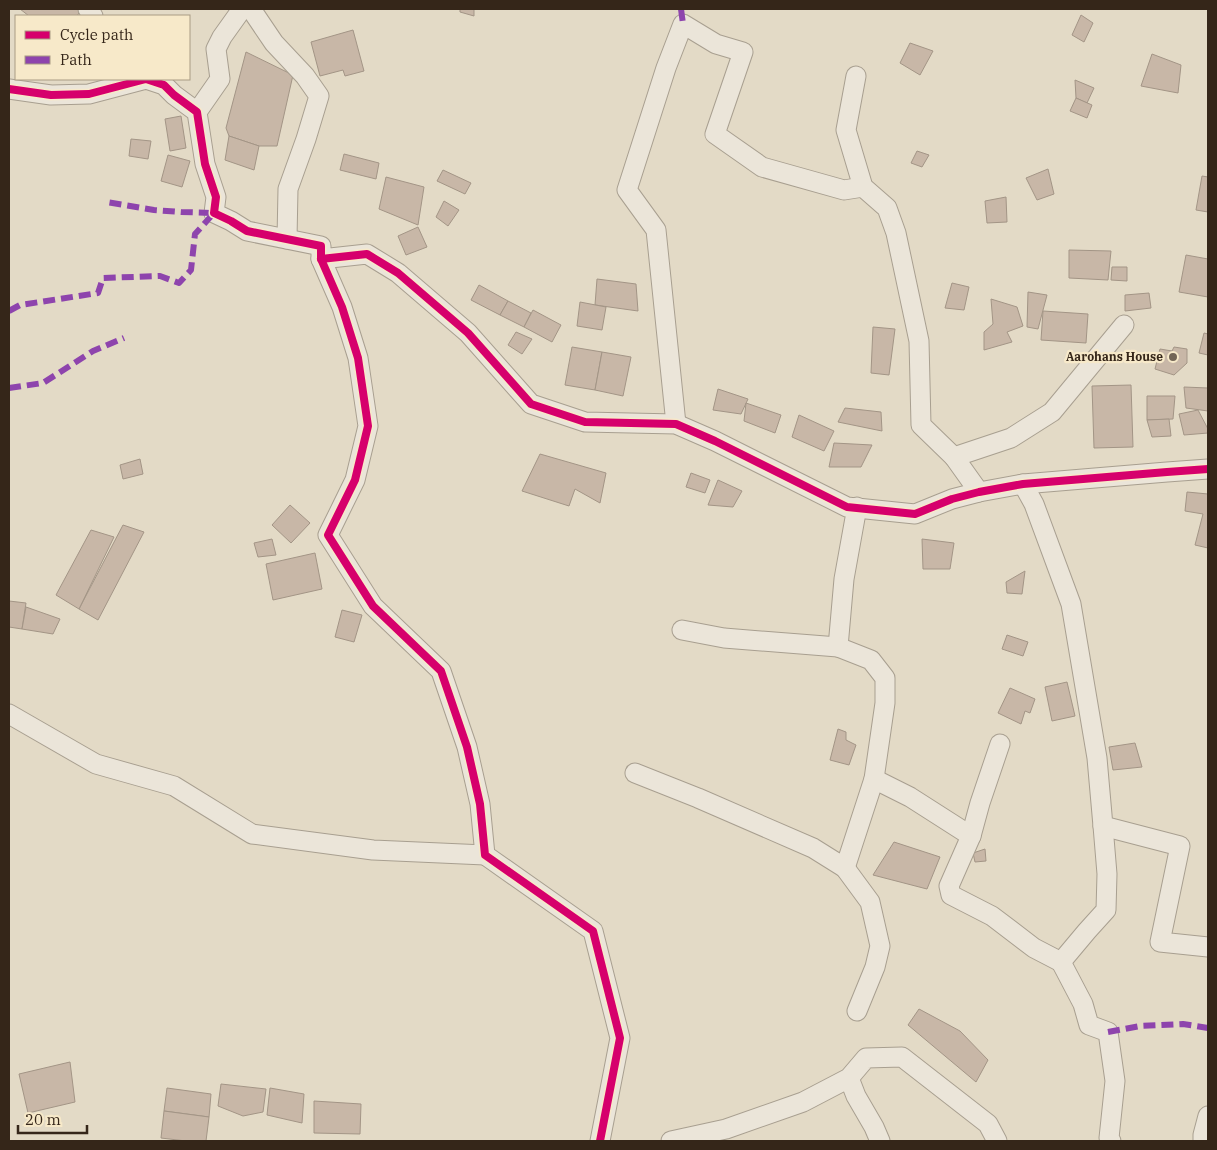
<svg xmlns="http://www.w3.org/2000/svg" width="1217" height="1150" viewBox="0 0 1217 1150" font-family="'IBM Plex Serif',serif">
  <rect width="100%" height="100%" fill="#e3dac6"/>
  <g fill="#c8b7a7" stroke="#a39586">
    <polygon points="20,9 79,9 81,10 77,16 29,16"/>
    <polygon points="460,9 474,9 474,16 460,12"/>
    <polygon points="1081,15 1093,23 1084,42 1072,35"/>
    <polygon points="353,30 364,71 345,76 343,70 320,76 311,42"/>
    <polygon points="910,43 933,51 920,75 900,63"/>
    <polygon points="246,52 293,75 277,146 259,146 229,136 226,128"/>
    <polygon points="1152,54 1181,65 1178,93 1141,86"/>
    <polygon points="1075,80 1094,88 1087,103 1076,98"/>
    <polygon points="1076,98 1092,105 1087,118 1070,111"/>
    <polygon points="181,116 186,148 170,151 165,119"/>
    <polygon points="229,136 259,146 254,170 225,160"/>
    <polygon points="131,139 151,141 148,159 129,156"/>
    <polygon points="917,151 929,155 922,167 911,163"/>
    <polygon points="344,154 379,163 376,179 340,170"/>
    <polygon points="168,155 190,161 182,187 161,181"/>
    <polygon points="1048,169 1054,194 1037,200 1026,178"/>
    <polygon points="443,170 471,183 465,194 437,181"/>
    <polygon points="1202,176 1208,177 1208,212 1196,210"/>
    <polygon points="386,177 424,187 418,225 379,209"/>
    <polygon points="1006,197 1007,222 987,223 985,201"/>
    <polygon points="444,201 459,210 448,226 436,217"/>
    <polygon points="418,227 427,247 406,255 398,236"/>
    <polygon points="1069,250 1111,251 1108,280 1069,278"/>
    <polygon points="1186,255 1208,259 1208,297 1179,292"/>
    <polygon points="1112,267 1127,267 1127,281 1111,280"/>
    <polygon points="597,279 636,284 638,311 595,305"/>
    <polygon points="952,283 969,287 964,310 945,308"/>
    <polygon points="479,285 508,301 500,315 471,300"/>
    <polygon points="1028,292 1047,295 1038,329 1027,327"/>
    <polygon points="1149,293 1151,308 1125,311 1125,295"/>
    <polygon points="991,299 1017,307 1023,326 1007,332 1012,342 984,350 984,332 993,324"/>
    <polygon points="508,301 531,313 524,327 500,315"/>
    <polygon points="580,302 606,307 602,330 577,326"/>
    <polygon points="533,310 561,325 552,342 524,327"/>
    <polygon points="1043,311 1088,314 1086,343 1041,340"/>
    <polygon points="873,327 895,329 889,375 871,373"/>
    <polygon points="516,332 532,339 522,354 508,345"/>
    <polygon points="1204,333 1208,334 1208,355 1199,353"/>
    <polygon points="572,347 602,352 595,390 565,385"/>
    <polygon points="1174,347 1187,349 1187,363 1174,375 1155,369 1160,349 1172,351"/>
    <polygon points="602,352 631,357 623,396 595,390"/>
    <polygon points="1131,385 1133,447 1094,448 1092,386"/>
    <polygon points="1184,387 1208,388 1208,411 1186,408"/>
    <polygon points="718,389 748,399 741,414 713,410"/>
    <polygon points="1147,396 1175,396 1173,419 1147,420"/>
    <polygon points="746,403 781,415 775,433 744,421"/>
    <polygon points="845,408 881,412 882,431 838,422"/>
    <polygon points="1198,410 1208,429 1208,433 1184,435 1179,414"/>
    <polygon points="799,415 834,431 824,451 792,437"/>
    <polygon points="1169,419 1171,436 1152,437 1147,420"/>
    <polygon points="834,443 872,445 861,467 829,467"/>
    <polygon points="540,454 606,473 600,503 575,489 569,506 522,491"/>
    <polygon points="140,459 143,474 123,479 120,465"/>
    <polygon points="691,473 710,480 705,493 686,487"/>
    <polygon points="718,480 742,491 733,507 708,505"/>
    <polygon points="1187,492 1208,494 1208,548 1195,545 1203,514 1185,511"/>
    <polygon points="290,505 310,523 291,543 272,525"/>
    <polygon points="123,525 144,532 98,620 79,609"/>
    <polygon points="91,530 114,537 79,609 56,595"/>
    <polygon points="272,539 276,555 258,557 254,543"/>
    <polygon points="922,539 954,543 950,569 923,569"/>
    <polygon points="315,553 322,589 273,600 266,564"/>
    <polygon points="1025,571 1022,594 1007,593 1006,582"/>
    <polygon points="9,601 26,603 22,629 9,627"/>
    <polygon points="26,607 60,619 53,634 22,629"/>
    <polygon points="342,610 362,615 354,642 335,637"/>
    <polygon points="1007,635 1028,642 1023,656 1002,649"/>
    <polygon points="1067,682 1075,716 1052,721 1045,687"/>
    <polygon points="1010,688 1035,699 1030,713 1025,711 1021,724 998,713"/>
    <polygon points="838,729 846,732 846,740 856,745 849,765 830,760"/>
    <polygon points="1135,743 1142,767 1113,770 1109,747"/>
    <polygon points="894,842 940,857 927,889 873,875"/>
    <polygon points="985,849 986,861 975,862 973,853"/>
    <polygon points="919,1009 960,1031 988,1060 976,1082 908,1025"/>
    <polygon points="70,1062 75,1102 28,1113 19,1074"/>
    <polygon points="221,1084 266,1089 263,1112 243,1116 218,1106"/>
    <polygon points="167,1088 211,1094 209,1117 164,1111"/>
    <polygon points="270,1088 304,1094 302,1123 267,1115"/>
    <polygon points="314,1101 361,1104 360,1134 314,1133"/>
    <polygon points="164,1111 209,1117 206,1141 186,1141 161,1138"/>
  </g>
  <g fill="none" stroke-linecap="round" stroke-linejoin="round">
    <g stroke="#a89f90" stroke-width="21">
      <g id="street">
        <polyline points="88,9 93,16"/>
        <polyline points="251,9 274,43 305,76 319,96 306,139 288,189 287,239"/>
        <polyline points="856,76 846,130 863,187 887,208 896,233 919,341 921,425 954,457 979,492"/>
        <polyline points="9,89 51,95 89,94 146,79 164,85 174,95 197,112 205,164 216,197 214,213 231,221 247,231 321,246 321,259 367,254 398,273 468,333 531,404 585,422 676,424 715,441 847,507 915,514 952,499 979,492 1023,484 1167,472 1208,469"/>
        <polyline points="197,112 220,79 216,49 222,37 242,9"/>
        <polyline points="321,259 342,307 358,358 368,426 355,480 328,535 373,606 441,671 467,747 480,804 485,855 593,931 620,1038 600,1141"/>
        <polyline points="676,424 656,230 627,190 666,68 683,24 716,44 743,52 715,134 762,167 844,190 863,187"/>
        <polyline points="954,457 1011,438 1052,412 1124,325"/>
        <polyline points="1023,484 1034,504 1071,604 1097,758 1103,826 1180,846 1160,942 1208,947"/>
        <polyline points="857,507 844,579 838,647 871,660 885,678 885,703 874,779"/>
        <polyline points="682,630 724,638 838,647"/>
        <polyline points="9,714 96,764 174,786 252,834 373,850 485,855"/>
        <polyline points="1000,744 980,803 971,836 949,886 951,895 992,916 1034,948 1061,962"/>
        <polyline points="635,773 698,798 813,848 845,868 874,779 910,797 971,836"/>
        <polyline points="1103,826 1107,874 1106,910 1087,931 1061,962 1083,1004 1089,1025 1108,1032 1115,1081 1109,1138 1111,1141"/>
        <polyline points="845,868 870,902 880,946 875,967 857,1011"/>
        <polyline points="849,1078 856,1096 874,1127 880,1141"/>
        <polyline points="671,1141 726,1129 803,1102 849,1078 866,1058 902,1057 988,1124 997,1141"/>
        <polyline points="1203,1141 1203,1135 1208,1116"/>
      </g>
    </g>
    <use href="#street" stroke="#ebe5d9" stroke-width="19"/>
    <g stroke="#8e44ad" stroke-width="6" stroke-dasharray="12 6" stroke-linecap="butt">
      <polyline points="681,9 683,24"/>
      <polyline points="9,311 20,305 98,293 103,278 160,276 179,283 191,270 195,234 214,213 181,212 154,210 106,202"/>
      <polyline points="9,388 43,383 93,351 124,338"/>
      <polyline points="1108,1032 1140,1026 1183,1024 1208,1028"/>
    </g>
    <g stroke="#f7e9c9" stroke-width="11">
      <g id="cycleway">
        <polyline points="9,89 51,95 89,94 146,79 164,85 174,95 197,112 205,164 216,197 214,213 231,221 247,231 321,246 321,259 367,254 398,273 468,333 531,404 585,422 676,424 715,441 847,507 915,514 952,499 979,492 1023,484 1167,472 1208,469"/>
        <polyline points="321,259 342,307 358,358 368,426 355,480 328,535 373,606 441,671 467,747 480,804 485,855 593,931 620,1038 600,1141"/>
      </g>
    </g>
    <use href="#cycleway" stroke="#d6006c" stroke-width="8"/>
  </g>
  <circle fill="#726556" stroke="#f7e9c9" stroke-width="2" cx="1173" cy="357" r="5"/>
  <g text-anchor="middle" stroke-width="4.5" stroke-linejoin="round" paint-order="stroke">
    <g font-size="12" font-weight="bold" fill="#352619" stroke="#f7e9c9" text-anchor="end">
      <text x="1163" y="361">Aarohans House</text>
    </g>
  </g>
  <rect width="1217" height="1150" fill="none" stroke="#352619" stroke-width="20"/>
  <rect x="15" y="15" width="175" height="65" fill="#f7e9c9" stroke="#a99b83"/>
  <rect x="25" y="31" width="25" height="8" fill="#d6006c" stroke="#a99b83"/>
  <text x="60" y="40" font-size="15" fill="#352619">Cycle path</text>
  <rect x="25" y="56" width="25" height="8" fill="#8e44ad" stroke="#a99b83"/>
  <text x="60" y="65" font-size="15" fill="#352619">Path</text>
  <path d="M18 1125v8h69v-8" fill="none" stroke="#352619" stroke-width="2.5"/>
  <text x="25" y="1125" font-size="15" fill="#352619" stroke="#f7e9c9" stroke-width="4" paint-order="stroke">20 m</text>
</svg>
